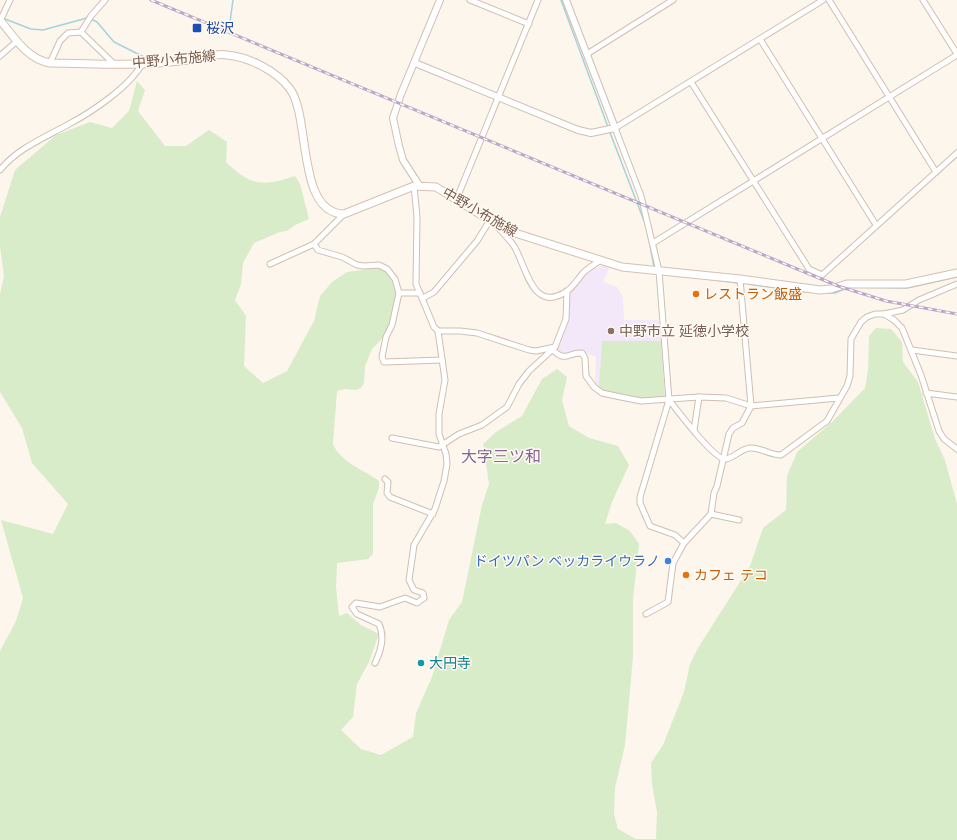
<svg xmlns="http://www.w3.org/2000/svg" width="957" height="840" viewBox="0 0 957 840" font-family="Helvetica,'Noto Sans JP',sans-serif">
  <rect width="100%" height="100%" fill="#fdf6ec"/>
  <polygon fill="#f3e8fa" points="605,264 610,266 603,282 617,287 623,297 624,320 657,320 659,322 665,398 642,398 599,388 595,384 596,357 578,350 564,355 559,353 557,347 572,289 588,271"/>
  <g fill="#d8ecc9">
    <path d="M137,81L145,90L138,111L165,146H186L209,130L227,142L226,162C251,186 262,187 295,176L300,184L309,219L295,225L287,231L280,232L254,243L243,263L241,284L235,300L246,316L244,366L263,383L287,371L314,321L320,296L332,282L347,272L378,268L387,273L392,281L396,294L390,323L382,339L372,349L365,366L364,383L361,388L356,390L345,389L337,391L333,444C341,463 363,469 379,481V488L373,504V554L368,559L337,563L336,587L339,616L347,613L361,625L379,634L369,662L357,684L353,717L341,730L361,749L381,755L413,737L416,713L432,677L449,620L462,602L482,505L489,484L483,444L496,432L522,416L542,379L557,369L567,377L562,400L569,426L589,438L618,446L629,465L612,502L605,524L616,523L630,531L639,544L633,599V657L625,745L615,788L614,814L618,829L636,839H656L657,812L652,784L651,763L663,745L684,692L690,664L698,648L750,566L763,528L786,510L787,476L797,452L832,422L865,388L868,370L869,336L876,328L891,329L902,342L903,362L918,382L935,439L945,460L957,504V840H0V651L16,621L23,598L1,520L53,534L68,504L32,463L22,428L0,392V294L4,276L0,247V217L15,170L56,135L90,122L112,128L129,111Z"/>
    <polygon points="602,341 661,341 665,398 642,398 603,391 599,388"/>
  </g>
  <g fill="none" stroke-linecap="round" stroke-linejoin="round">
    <g stroke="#a5d3da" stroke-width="1.5">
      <polyline points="561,0 608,127"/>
      <polyline points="5,19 31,29 43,30 87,18"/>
      <polyline points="91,19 97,22 114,42 146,58"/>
      <polyline points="230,22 233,0"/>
      <polyline points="609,130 646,226"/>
      <polyline points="647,229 654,267"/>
      <polyline points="707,279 738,283"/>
      <polyline points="748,284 806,292"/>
      <polyline points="850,287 907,288 957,277"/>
      <polyline points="828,293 835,293 847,288"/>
    </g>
    <g stroke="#d1beb0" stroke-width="7">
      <g id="minor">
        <polyline points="470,0 529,24"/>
        <polyline points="829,0 936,172"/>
        <polyline points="923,0 957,54"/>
        <polyline points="0,21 10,0"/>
        <polyline points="81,32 113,63"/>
        <polyline points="760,39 876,225"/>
        <polyline points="587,54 673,0"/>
        <polyline points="0,56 17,41"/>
        <polyline points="50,63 60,41 68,33 81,32 91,16 105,0"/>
        <polyline points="691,82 809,269 822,275 957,153"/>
        <path d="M0,170C18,148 44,138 69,124C92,112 129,87 142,64"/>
        <polyline points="457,198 538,0"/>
        <path d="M496,225C502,232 509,239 514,246C526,265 532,315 567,291C573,287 578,279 583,273C588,268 595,264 601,260"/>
        <polyline points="653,243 957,55"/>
        <polyline points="314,244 318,250 342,257 357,265 364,266 379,265 387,269 395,279 399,293 420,293"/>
        <polyline points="270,264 314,244 344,214"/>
        <polyline points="399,293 392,325 386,337 382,357 384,362 442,360"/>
        <polyline points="423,298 434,292 477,241 490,220"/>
        <polyline points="884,314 894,320 902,328 921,375 939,431 944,439 957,449"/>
        <polyline points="438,331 460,331 477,333 529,350 536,351 555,347"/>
        <path d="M553,350C566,363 568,352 582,353L585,358L586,376L594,387L602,393L616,396L641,401L699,397L726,398L751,406L839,398"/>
        <polyline points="912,350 957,356"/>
        <polyline points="926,393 957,397"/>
        <path d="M669,400C677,410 715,461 726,459C736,457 741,448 751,448C762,448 770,455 781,455L827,421L847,386L850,376L851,339L861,322L867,317L875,314H884L903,310L919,300L957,284"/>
        <polyline points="694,430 699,397"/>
        <polyline points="392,438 439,447 459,434 482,425 507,407 519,384 529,371 555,347 566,319 567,291"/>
        <polyline points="385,479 388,482 387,493 390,497 433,514"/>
        <polyline points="711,514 739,520"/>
        <polyline points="684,543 675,535 650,526 640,503 640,497 669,400 659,271 641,196 615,128 823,0"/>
        <polyline points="646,614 668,602 673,563 684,543 711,514 714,493 717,486 729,434 733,428 742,423 751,406 740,279"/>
        <path d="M375,663C381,651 385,637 379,624L357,614L352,607L356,603L380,607L405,598L417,603L424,598L423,593L414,590L409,580L414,545L435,509L444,481L447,464L446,454L439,434V414L445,380L438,331L434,327L416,284L417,217L414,186"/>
      </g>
    </g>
    <g stroke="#d1beb0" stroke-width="8">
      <g id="tertiary">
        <polyline points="415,63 578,130 591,133 615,128 566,0"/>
        <polyline points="419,185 403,160 399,146 393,118 401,94 440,0"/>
      </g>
    </g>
    <g stroke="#d6c0b0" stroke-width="9">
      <path id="secondary" d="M0,20C14,37 27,59 50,63C86,63 123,66 159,63C171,62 183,61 195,59C206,57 216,53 227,55C249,57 277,71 290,89C311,117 296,213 344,214L414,186L436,187L494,223L512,232L622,267L740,279L820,290L831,289L847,284H906L957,273"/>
    </g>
    <use href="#minor" stroke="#fff" stroke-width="5"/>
    <use href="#tertiary" stroke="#fff" stroke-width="6"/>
    <use href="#secondary" stroke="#fff" stroke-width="7"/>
    <g stroke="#b9a8c9" stroke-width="3">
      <polyline id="rail" points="151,0 838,286 886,301 957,314"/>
    </g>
    <use href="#rail" stroke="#fffaf3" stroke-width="1.5" stroke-dasharray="4.5" stroke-linecap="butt"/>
  </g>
  <rect fill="#1a4fb4" stroke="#fffaf3" stroke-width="1.5" x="192" y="23" width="10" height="10" rx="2"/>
  <g fill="#e8710a" stroke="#fffaf3" stroke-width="1.5">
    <circle cx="696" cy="294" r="4"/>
    <circle cx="686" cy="575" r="4"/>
  </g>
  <circle fill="#8d6e63" stroke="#fffaf3" stroke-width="1.5" cx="611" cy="331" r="4"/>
  <circle fill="#3f7fe0" stroke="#fffaf3" stroke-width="1.5" cx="668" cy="561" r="4"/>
  <circle fill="#0f9aa8" stroke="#fffaf3" stroke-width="1.5" cx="421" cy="663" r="4"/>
  <g text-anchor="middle" stroke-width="3" stroke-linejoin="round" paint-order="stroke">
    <g font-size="14" fill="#164399" stroke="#fffaf3" text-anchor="start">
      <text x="206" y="33">桜沢</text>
    </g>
    <g font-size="14" fill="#7a5c4d" stroke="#fffaf3">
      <text transform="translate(174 59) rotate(-5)" y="5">中野小布施線</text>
      <text transform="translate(480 212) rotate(30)" y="5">中野小布施線</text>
    </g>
    <g font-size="14" fill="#c56008" stroke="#fffaf3" text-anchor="start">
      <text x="704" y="299">レストラン飯盛</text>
      <text x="694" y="580">カフェ テコ</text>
    </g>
    <g font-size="14" fill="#785e54" stroke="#fffaf3" text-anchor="start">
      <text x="619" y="336">中野市立 延徳小学校</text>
    </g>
    <g font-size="14" fill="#366cbe" stroke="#fffaf3" text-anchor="end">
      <text x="660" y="566">ドイツパン ベッカライウラノ</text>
    </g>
    <g font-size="14" fill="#0d838f" stroke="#fffaf3" text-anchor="start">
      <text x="429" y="668">大円寺</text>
    </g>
    <g font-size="16" fill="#846695" stroke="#fffaf3">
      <text x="501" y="462">大字三ツ和</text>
    </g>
  </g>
</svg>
